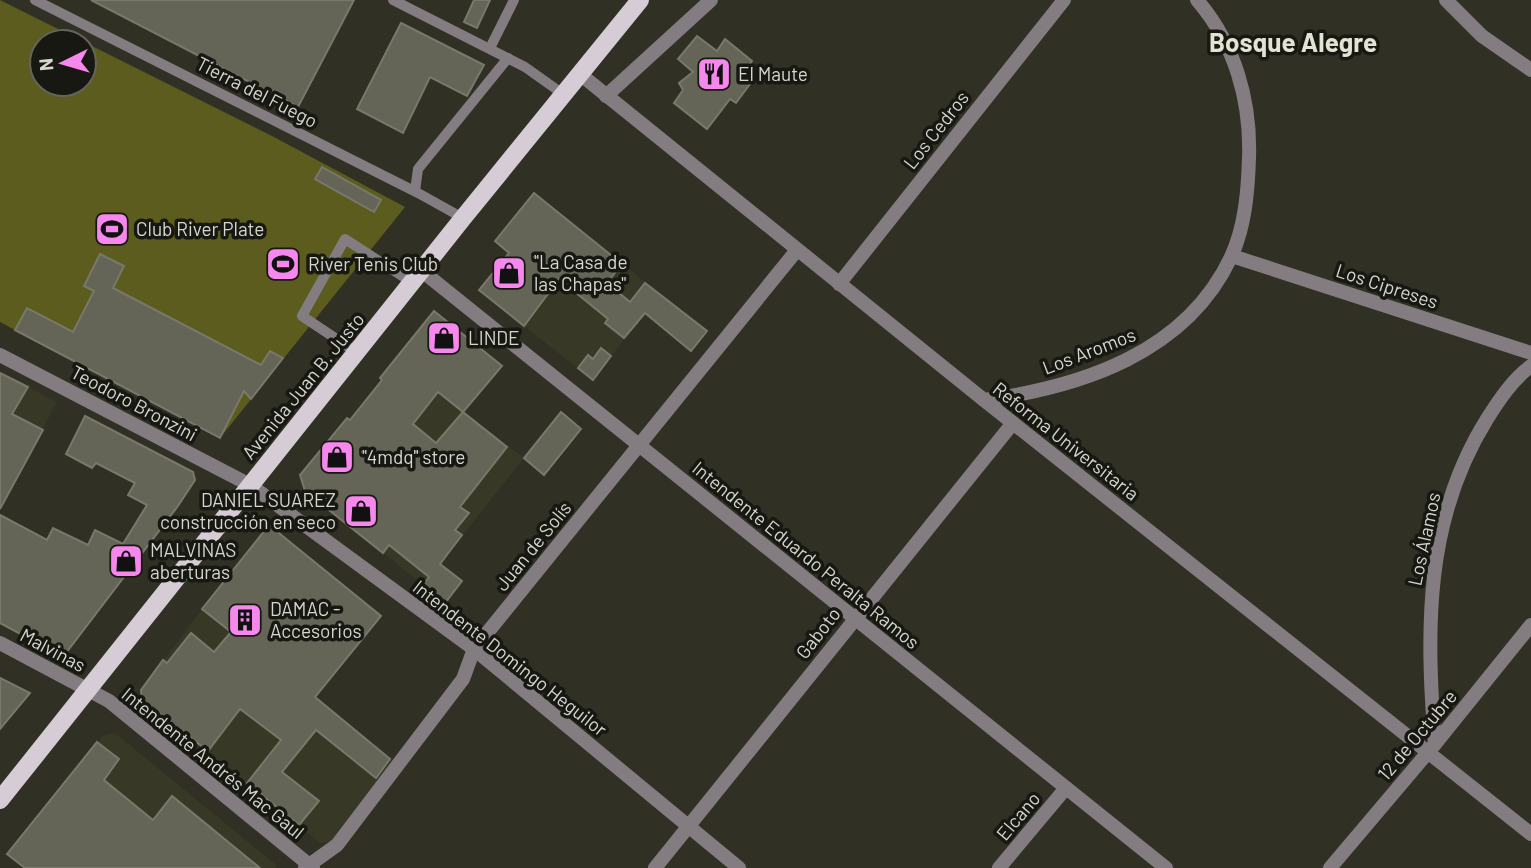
<svg xmlns="http://www.w3.org/2000/svg" width="1531" height="868" viewBox="0 0 1531 868" font-family="Barlow,sans-serif">
  <rect width="100%" height="100%" fill="#303025"/>
  <g fill="#373825">
    <polygon points="622,264 707,331 691,351 644,313 593,380 524,326 559,279 590,304"/>
    <polygon points="396,357 463,412 524,458 423,585 383,553 434,487 350,420 382,380 380,378"/>
    <polygon points="28,387 57,402 0,509 0,435"/>
    <polygon points="202,609 393,760 331,842 320,843 142,700 141,690"/>
    <polygon points="115,733 275,864 276,868 104,868 39,815 104,735"/>
  </g>
  <path fill="#5d5c1f" fill-rule="evenodd" d="M0,0L272,136L405,207L220,438L0,322ZM42,42H84V84H42Z"/>
  <g fill="#646457" stroke="#78796b" stroke-width="2" fill-rule="evenodd">
    <polygon points="91,0 354,0 298,107"/>
    <polygon points="474,0 490,0 477,28 464,22"/>
    <polygon points="401,23 484,65 467,96 430,77 403,133 357,109"/>
    <polygon points="697,36 717,51 725,39 752,61 742,77 750,84 736,103 730,99 707,129 674,103 683,90 679,83 693,72 678,59"/>
    <polygon points="322,167 381,200 374,212 315,179"/>
    <polygon points="534,193 622,264 607,283 630,302 645,283 707,331 691,351 645,313 624,338 605,323 608,319 559,279 524,326 479,290 509,253 495,241"/>
    <polygon points="100,254 124,266 113,288 261,365 270,351 283,358 251,399 244,391 220,438 15,330 27,308 73,332 94,291 84,286"/>
    <path d="M434,311L502,366L463,412L507,447L460,507L469,513L455,530L462,535L440,564L462,581L445,603L423,585L429,577L389,545L383,553L305,491L300,475L347,418L350,420L382,380L380,378ZM438,392L463,412L436,443L413,424Z"/>
    <polygon points="601,348 611,356 593,380 578,368 588,355 593,359"/>
    <polygon points="0,373 28,387 12,414 43,430 0,509"/>
    <polygon points="561,412 581,429 544,475 524,458"/>
    <polygon points="85,416 193,472 195,480 178,506 66,653 48,644 45,647 0,623 0,515 47,540 53,528 88,545 95,530 123,544 147,505 128,495 135,483 96,463 92,468 66,454"/>
    <polygon points="269,525 381,616 315,697 390,759 376,778 316,730 282,772 319,801 299,825 247,783 281,740 240,709 208,751 142,700 141,690 163,660 167,663 191,633 214,652 231,632 202,609"/>
    <polygon points="0,678 30,693 0,729"/>
    <polygon points="97,742 119,759 104,780 153,820 172,796 260,868 25,868 7,854"/>
  </g>
  <g fill="none" stroke-linecap="round" stroke-linejoin="round">
    <g stroke="#837d82" stroke-width="10">
      <polyline points="35,0 418,193 463,218"/>
      <polyline points="393,0 525,67 563,94"/>
      <polyline points="490,48 514,0"/>
      <polyline points="415,191 418,169 508,58"/>
      <polyline points="356,352 302,316 345,239 413,283"/>
    </g>
    <g stroke="#837d82" stroke-width="14">
      <polyline points="1446,0 1482,36 1531,70"/>
      <polyline points="580,74 984,400 1531,834"/>
      <polyline points="606,96 711,0"/>
      <polyline points="1232,256 1531,353"/>
      <polyline points="422,271 1166,868"/>
      <polyline points="839,284 1064,0"/>
      <polyline points="0,355 250,485 474,649 739,868"/>
      <path d="M984,400C1081,387 1186,353 1231,257C1245,227 1248,191 1249,158C1251,101 1235,44 1197,0"/>
      <polyline points="0,643 109,701 313,868"/>
      <path d="M1435,744C1426,630 1424,520 1487,419C1499,400 1513,379 1531,366"/>
      <polyline points="305,868 337,845 463,679 474,649 797,250"/>
      <polyline points="655,868 1013,423"/>
      <polyline points="999,868 1066,788"/>
      <polyline points="1330,868 1435,744 1531,625"/>
    </g>
    <polyline stroke="#d6ccd5" stroke-width="18" points="0,800 463,218 640,0"/>
  </g>
  <defs>
    <g id="restaurant-square" transform="scale(1.75)"><rect x="-9" y="-9" width="18" height="18" rx="4" fill="#f688ed" stroke="#181813"/><path d="M-5-6h1v4h1v-4h1v4h1v-4h1v5L-1.5 .5V6h-2V.5L-5-1ZM5-6V6H3V1.5H1.5Q1.5-4 5-6Z" fill="#111"/></g>
    <g id="stadium-square" transform="scale(1.75)"><rect x="-9" y="-9" width="18" height="18" rx="4" fill="#f688ed" stroke="#181813"/><path d="M0-5a6.5 5 0 1 0 0 10a6.5 5 0 1 0 0-10ZM-3.5-1.8h7v3.6h-7Z" fill="#111"/></g>
    <g id="shop-square" transform="scale(1.75)"><rect x="-9" y="-9" width="18" height="18" rx="4" fill="#f688ed" stroke="#181813"/><path d="M-5-2.5h2.3a2.7 3.5 0 0 1 5.4 0H5L5.5 6h-11ZM-1.5-2.5h3a1.5 2.3 0 0 0-3 0Z" fill="#111"/></g>
    <g id="building-square" transform="scale(1.75)"><rect x="-9" y="-9" width="18" height="18" rx="4" fill="#f688ed" stroke="#181813"/><path d="M-4-6H4V6H1V3H-1V6H-4ZM-2.5-4.3h1.7v1.8h-1.7ZM.8-4.3h1.7v1.8H.8ZM-2.5-1h1.7V.8h-1.7ZM.8-1h1.7V.8H.8Z" fill="#111"/></g>
  </defs>
  <g fill-rule="evenodd">
    <use href="#restaurant-square" x="714" y="74"/>
    <use href="#stadium-square" x="112" y="229"/>
    <use href="#stadium-square" x="283" y="264"/>
    <use href="#shop-square" x="509" y="273"/>
    <use href="#shop-square" x="444" y="338"/>
    <use href="#shop-square" x="337" y="457"/>
    <use href="#shop-square" x="361" y="511"/>
    <use href="#shop-square" x="126" y="561"/>
    <use href="#building-square" x="245" y="620"/>
  </g>
  <g text-anchor="middle" stroke-width="7" stroke-linejoin="round" paint-order="stroke">
    <g font-size="19" fill="#d5d6ce" stroke="#181813" text-anchor="start">
      <text x="738" y="81">El Maute</text>
      <text x="136" y="236">Club River Plate</text>
      <text x="534" y="269">"La Casa de<tspan x="534" dy="22">las Chapas"</tspan></text>
      <text x="308" y="271">River Tenis Club</text>
      <text x="468" y="345">LINDE</text>
      <text x="362" y="464">"4mdq" store</text>
      <text x="336" y="507" text-anchor="end">DANIEL SUAREZ<tspan x="336" dy="22">construcción en seco</tspan></text>
      <text x="150" y="557">MALVINAS<tspan x="150" dy="22">aberturas</tspan></text>
      <text x="270" y="616">DAMAC -<tspan x="270" dy="22">Accesorios</tspan></text>
    </g>
    <g font-size="19" fill="#d5d6ce" stroke="#181813">
      <text transform="translate(257 92) rotate(27)" y="7">Tierra del Fuego</text>
      <text transform="translate(936 130) rotate(-52)" y="7">Los Cedros</text>
      <text transform="translate(1387 286) rotate(18)" y="7">Los Cipreses</text>
      <text transform="translate(1089 351) rotate(-21)" y="7">Los Aromos</text>
      <text transform="translate(303 386) rotate(-51)" y="7">Avenida Juan B. Justo</text>
      <text transform="translate(134 403) rotate(28)" y="7">Teodoro Bronzini</text>
      <text transform="translate(1066 441) rotate(38)" y="7">Reforma Universitaria</text>
      <text transform="translate(1424 539) rotate(-78)" y="7">Los Álamos</text>
      <text transform="translate(533 546) rotate(-51)" y="7">Juan de Solís</text>
      <text transform="translate(806 555) rotate(39)" y="7">Intendente Eduardo Peralta Ramos</text>
      <text transform="translate(818 633) rotate(-52)" y="7">Gaboto</text>
      <text transform="translate(53 650) rotate(28)" y="7">Malvinas</text>
      <text transform="translate(510 658) rotate(38)" y="7">Intendente Domingo Heguilor</text>
      <text transform="translate(1417 735) rotate(-50)" y="7">12 de Octubre</text>
      <text transform="translate(213 763) rotate(39)" y="7">Intendente Andrés Mac Gaul</text>
      <text transform="translate(1018 816) rotate(-50)" y="7">Elcano</text>
    </g>
    <g font-size="26" font-weight="bold" fill="#e3e3d4" stroke="#181813">
      <text x="1293" y="52">Bosque Alegre</text>
    </g>
  </g>
  <g transform="translate(63 63) rotate(265)"><circle r="33" fill="#181813" stroke="#64645e" stroke-width="2"/>
  <path d="M0-5L12 26L0 18L-12 26Z" fill="#f688ed"/>
  <text y="-10" font-size="19" font-weight="bold" text-anchor="middle" fill="#d5d6ce">N</text>
  </g>
</svg>
